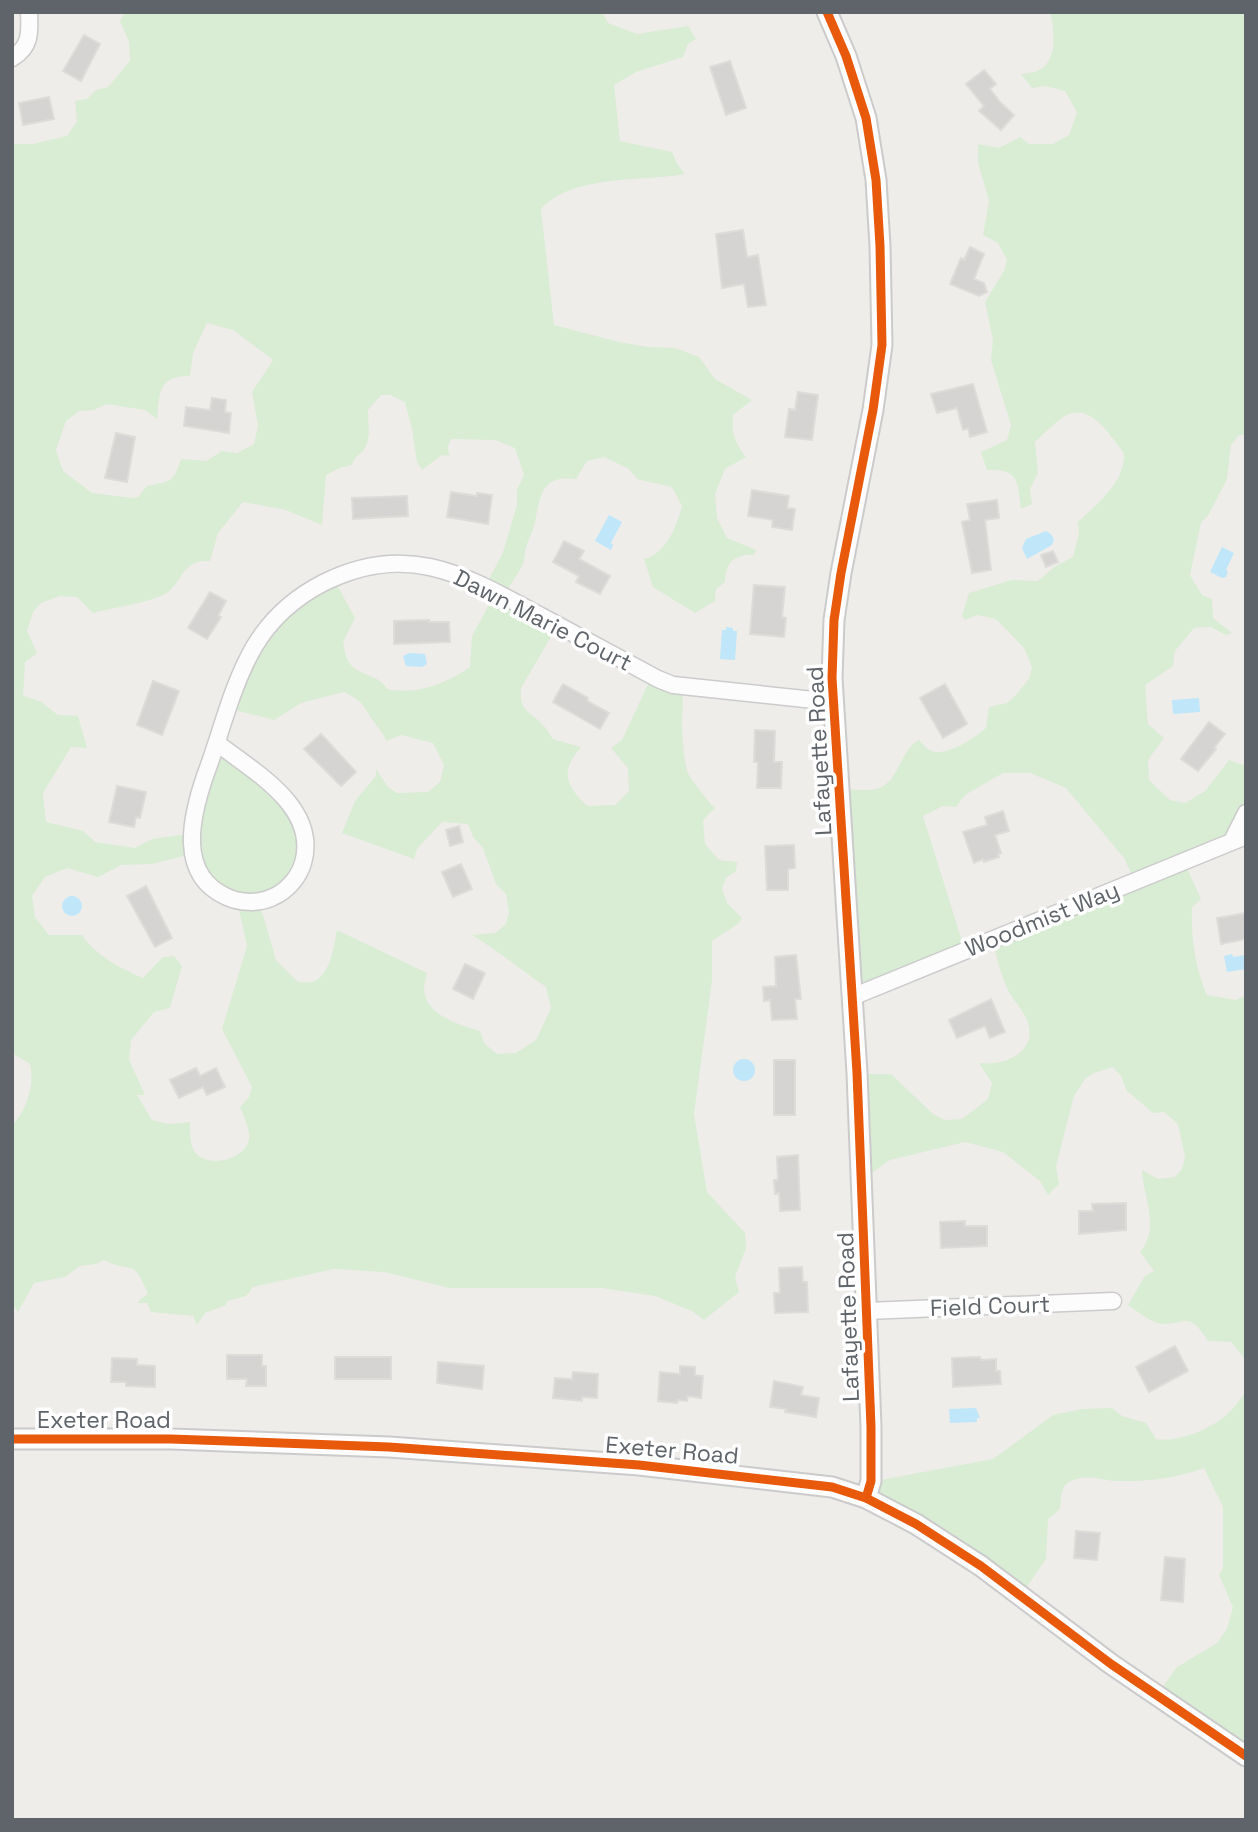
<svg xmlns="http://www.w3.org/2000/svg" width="1258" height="1832" viewBox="0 0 1258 1832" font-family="'Space Grotesk',sans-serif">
  <rect width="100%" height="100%" fill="#efedea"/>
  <g fill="#d9ecd4" fill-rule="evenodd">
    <path d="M125,12H571L584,14L602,12L608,23L637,34L688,26L696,39L688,44L683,57L636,72L614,85L620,141L672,152L677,164L685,174C641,182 573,174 541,209L554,325L619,342L649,347L675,348L699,357L715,379L752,400L733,415C731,433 735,443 746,457L725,469L715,494L717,518L727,538L756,550L754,555C733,554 726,563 725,582L716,589L715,601L695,613L653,587L644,559C667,553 676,527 682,506L672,487L637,479L629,469L604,457L587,461L576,479C542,474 540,496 535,522C533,532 528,539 526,548C524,553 525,559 523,564C518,575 509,586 503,597L555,630L521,688C519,713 530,710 543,725C547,729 550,735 553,739L581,747C560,772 565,784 587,806L615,805L629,791L628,768L611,748L622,740L649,682L681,691C685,703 681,716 682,729C683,742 684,762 688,773C690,778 710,804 715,808L703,820L705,844L719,860L737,862L736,871L726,878L722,888L727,903L742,918L738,924L712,941V981L694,1114L707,1192L745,1233L746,1248L735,1277L739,1292L704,1320L692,1311L655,1296L602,1288H450L384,1272L334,1269L253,1287L246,1296L227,1301L226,1305L205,1313L197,1325L193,1316L151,1312L147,1303H138L139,1300L148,1294C132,1256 134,1275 104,1260L96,1264L80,1266L65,1277L34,1283L18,1312L12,1304V1125C27,1111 35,1083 30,1064L12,1053V144H33L67,136L77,121L75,101L87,99L96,90L108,87L130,61L129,42L120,21ZM207,323L233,330L273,360L252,392L258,426L254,444L237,453L222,451L206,461L181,459C173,483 171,481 147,486L138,497L132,498L92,493L63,471L56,450L66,421L79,411L94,410L106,404L145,410L157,419C160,394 157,376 190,376L193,353ZM381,395H390L405,402L412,429L417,462L422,470L442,455L449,456L448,447L451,439L495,440L515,448L524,475L517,490V505L503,552L484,589L493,597L472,636L470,667C445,684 418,695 387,689C379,674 359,676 350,664C345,658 345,649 343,642L355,618L337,585L306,598L275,622L236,700L235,710L274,720L301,703L344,692C365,703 361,703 373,721C378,728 383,732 386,741L401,735L433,743L444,765L440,782L428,792L397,793L388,787L376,769V776L355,801L342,833L414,859L417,849L442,822L468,824L473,837L483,848L496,884L506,894L509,912L506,924L495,933L472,935C498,951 521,970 546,987L551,1008L536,1040L516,1053L497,1054L484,1043L480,1031C459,1025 426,1015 424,990C424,985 426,978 427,973L337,930C334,945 331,973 315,981C311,983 303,982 298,982L276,960L260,905L307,860L283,798L224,751L205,782L189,834L152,839L135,848L95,842L83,831L46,822L43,793L71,747L87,748L78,716L58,715L40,701L23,696L25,662L37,653L27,631L33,612L41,603L60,596L77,597L93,613C111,608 147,603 163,595C183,586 179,559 210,561L218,533L243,502L286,510L322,525L326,475L340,468L352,465C354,458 358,456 363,451C372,439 368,424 368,410ZM188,855L240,906L239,910L247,946L222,1029L252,1087L249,1097L240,1107C243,1115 248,1125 249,1133C253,1159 205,1172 193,1149C190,1142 190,1130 190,1122L169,1124L152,1120L137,1095H145L129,1060L131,1040L154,1012L170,1008L182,966L174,956L163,957L143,978C118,967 98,957 82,935H49L35,917L32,896L45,877L67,868L98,877L121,865L152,864Z"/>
    <path d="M1050,12H1246V435H1239L1231,445L1227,479L1209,514L1201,523L1190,575L1202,595L1212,599L1213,618L1232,633L1226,635L1211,627L1194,628L1175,651L1173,666L1145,685L1148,724L1164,738L1148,760L1149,780L1170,800L1185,803L1205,791L1229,760L1246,766V831L1187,868L1201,899L1192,907C1191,938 1195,967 1207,995L1236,1000L1246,995V1360L1231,1342L1208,1341C1186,1307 1185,1328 1158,1323C1148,1321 1136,1310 1128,1305L1145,1276L1154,1271L1140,1252C1161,1227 1143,1198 1142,1170L1158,1179L1175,1177L1182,1169L1185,1157L1178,1124L1164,1112L1153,1113L1127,1091L1121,1076L1113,1067L1094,1073L1085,1079L1074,1096L1056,1166L1059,1184L1048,1195L1040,1181L1003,1152L965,1142L890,1160L863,1179L858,1074H891L933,1114L945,1120L962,1119L988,1099L992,1083L979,1063C1004,1066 1037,1053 1028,1023C1024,1010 1011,999 1006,986C1001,975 998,962 995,950L997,945L1136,884L1124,858L1066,788L1030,773H1003L965,795L956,807L943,806L923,816L966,954L857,991L839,789C851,789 869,792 879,788C899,781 900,750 919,740C924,746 930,753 939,752C953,752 976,737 986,728L989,707L1007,703L1014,697L1029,679L1032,667L1024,648L996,619L977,615L965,620L962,616L969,593L1012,580L1038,581L1054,567L1073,557L1079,533L1078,522C1098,503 1125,483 1124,453C1111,437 1093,405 1069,414C1060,417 1043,435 1035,442L1038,473L1030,489L1032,504L1021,509C1017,481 1020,469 987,470L981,452L1007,440L1011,425L991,360L993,340L985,302L1004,271L1007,260L998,243L983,235L989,201L978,163V144L999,148L1020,137L1029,144H1053L1069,135L1077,112L1065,91L1045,86L1032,88L1021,74C1026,73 1033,73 1038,71C1059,60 1054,30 1050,12Z"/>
    <path d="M1246,1391V1740L1242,1747L1157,1695L1177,1667L1217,1643L1227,1629L1233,1607L1219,1575L1223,1568V1507L1204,1468C1178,1478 1146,1482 1119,1481C1102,1481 1088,1473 1071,1481C1060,1486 1061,1499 1060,1509L1048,1519L1046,1559L1022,1594L870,1501V1482L993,1459L1053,1415L1082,1409L1112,1408L1122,1416L1146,1423L1156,1439C1176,1443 1208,1430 1224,1417C1232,1411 1240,1400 1246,1391Z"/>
  </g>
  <g fill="#bfe6f9">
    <polygon points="609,515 622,522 611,543 613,545 611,550 595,541"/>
    <polygon points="1046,531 1051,534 1054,540 1052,545 1027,559 1022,548 1026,539"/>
    <polygon points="1222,547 1234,553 1226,570 1228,572 1226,577 1222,578 1210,572"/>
    <polygon points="726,627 733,628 733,631 737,631 735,660 720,659 722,630 726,630"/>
    <polygon points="409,653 425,654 427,664 422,667 406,666 403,656"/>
    <polygon points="1199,698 1200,712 1173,714 1172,700"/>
    <circle cx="72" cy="906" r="10"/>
    <polygon points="1232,954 1233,957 1246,955 1246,969 1227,972 1224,956"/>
    <circle cx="744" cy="1070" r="11"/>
    <polygon points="976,1408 980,1418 977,1418 977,1422 950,1423 949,1409"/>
  </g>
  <g fill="#d6d4d3" stroke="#dedcd9" stroke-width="2">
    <polygon points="84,35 100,44 81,81 63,71"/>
    <polygon points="730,61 746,108 726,115 710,67"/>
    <polygon points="984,70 996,84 990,89 1000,102 1014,115 1001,130 979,111 984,106 966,84"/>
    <polygon points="49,97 54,119 23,125 19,103"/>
    <polygon points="743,230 747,257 758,255 766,305 748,307 744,284 722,288 716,234"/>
    <polygon points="970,247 984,254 974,279 984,283 987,292 979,296 950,284 961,258 964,260"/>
    <polygon points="973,384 987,432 970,437 968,428 963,430 957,408 937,413 931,394"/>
    <polygon points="798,392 818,395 812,440 785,437 789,409 795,410"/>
    <polygon points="212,398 226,400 225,412 231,413 229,433 184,426 186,407 210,410"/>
    <polygon points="116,433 135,437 127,482 105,478"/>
    <polygon points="752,490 789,496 787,508 795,509 792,530 772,527 773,520 748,516"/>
    <polygon points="451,492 477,496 477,493 492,495 488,524 447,517"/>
    <polygon points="407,496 408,516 353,519 352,498"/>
    <polygon points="997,500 999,518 985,520 991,570 972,573 962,522 970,520 967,504"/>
    <polygon points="564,541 584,551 579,559 610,576 600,594 576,582 579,576 553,562"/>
    <polygon points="1053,551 1058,562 1046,567 1041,555"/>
    <polygon points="754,585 785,587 782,617 786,618 784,637 750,634"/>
    <polygon points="210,592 226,601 218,616 221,617 207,639 188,628"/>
    <polygon points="429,620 429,622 449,622 450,642 394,644 394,621"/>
    <polygon points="153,681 179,691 162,735 137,725"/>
    <polygon points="563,684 588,698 587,701 609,713 600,729 553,702"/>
    <polygon points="945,684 967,724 943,738 920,698"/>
    <polygon points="1209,722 1225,734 1214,748 1216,749 1198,771 1181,759"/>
    <polygon points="755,730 775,731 774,762 782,762 781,788 757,788 758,762 754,762"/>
    <polygon points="321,734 356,772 341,786 304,749"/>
    <polygon points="117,786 146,792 140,818 136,817 134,827 109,822"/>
    <polygon points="1003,811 1009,831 995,835 1001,853 998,854 999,857 984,862 983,859 974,863 963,832 987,825 985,817"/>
    <polygon points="459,826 463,842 450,846 446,830"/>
    <polygon points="794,845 795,868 788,869 788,890 767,890 765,846"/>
    <polygon points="461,864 472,889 453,897 442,872"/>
    <polygon points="146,886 172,938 155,947 127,896"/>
    <polygon points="1246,913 1246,939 1221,944 1217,918"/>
    <polygon points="796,955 801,999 795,999 797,1019 772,1020 770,1000 764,1001 763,987 776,986 775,957"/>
    <polygon points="465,964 485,973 473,999 453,989"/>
    <polygon points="991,999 1005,1032 990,1038 985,1026 957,1038 949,1020"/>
    <rect x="774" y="1060" width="21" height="55"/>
    <polygon points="196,1068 200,1076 216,1068 225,1087 207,1095 203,1087 179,1098 170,1080"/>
    <polygon points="798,1155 800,1210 780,1211 779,1193 775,1194 774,1180 778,1180 777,1157"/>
    <polygon points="1126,1203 1126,1230 1079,1234 1079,1211 1093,1211 1092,1204"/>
    <polygon points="965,1221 965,1226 987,1226 987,1246 941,1248 940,1222"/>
    <polygon points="802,1267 803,1282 807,1282 808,1312 775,1313 774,1293 780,1293 779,1268"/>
    <polygon points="1175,1346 1188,1371 1149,1392 1136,1367"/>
    <polygon points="227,1355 262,1355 262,1366 266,1366 266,1386 246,1386 247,1379 227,1379"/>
    <rect x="335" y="1357" width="56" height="22"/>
    <polygon points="980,1357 981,1360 996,1359 996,1371 1000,1371 1001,1384 953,1387 952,1358"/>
    <polygon points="112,1358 137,1359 137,1365 155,1366 155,1387 126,1386 126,1382 111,1382"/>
    <polygon points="438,1362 484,1366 482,1389 437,1383"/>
    <polygon points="680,1366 695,1367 695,1375 703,1376 701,1398 688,1396 687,1401 678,1400 677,1403 658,1401 660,1372 680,1374"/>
    <polygon points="573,1372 598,1374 597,1398 582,1397 582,1401 553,1398 555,1378 572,1379"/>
    <polygon points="774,1381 803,1387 801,1395 819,1398 816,1417 785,1412 786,1409 770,1407"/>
    <polygon points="1076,1531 1100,1533 1097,1560 1074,1558"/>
    <polygon points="1165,1557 1185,1559 1183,1602 1161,1600"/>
  </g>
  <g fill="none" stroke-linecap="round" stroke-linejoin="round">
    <g stroke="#cbcbcb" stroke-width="19">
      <g id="minor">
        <path d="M12,58C31,47 30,32 29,12"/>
        <path d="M217,743C254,772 319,807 303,863C299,877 287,891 273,897C259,904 240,903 227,897C177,875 191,817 205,776C221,734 231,687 254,647C270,620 294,598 323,583C408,540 466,576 541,616C580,637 619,658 658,679L673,685L833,702"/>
        <polyline points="1232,841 1246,813"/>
        <polyline points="852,997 1246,836"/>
        <polyline points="867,1311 1113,1301"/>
      </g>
    </g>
    <g stroke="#cbcbcb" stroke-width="23">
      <g id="tertiary">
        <polyline points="827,12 846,56 866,118 876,180 880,246 882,345 873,410 841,573 834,620 832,678 857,1073 871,1427 871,1481 866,1498"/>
        <polyline points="12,1439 171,1439 389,1447 639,1465 832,1487 866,1498 916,1524 981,1566 1111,1664 1246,1756"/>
      </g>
    </g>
    <use href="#minor" stroke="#fdfcfc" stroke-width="16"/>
    <use href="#tertiary" stroke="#fdfcfc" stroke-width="19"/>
    <g stroke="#fff" stroke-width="13">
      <g id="cycleway">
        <polyline points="827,12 846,56 866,118 876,180 880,246 882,345 873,410 841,573 834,620 832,678 857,1073 871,1427 871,1481 866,1498"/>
        <polyline points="12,1439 171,1439 389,1447 639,1465 832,1487 866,1498 916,1524 981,1566 1111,1664 1246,1756"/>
      </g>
    </g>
    <use href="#cycleway" stroke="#e8590c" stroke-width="9"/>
  </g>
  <g text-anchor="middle" stroke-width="7" stroke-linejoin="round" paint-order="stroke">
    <g font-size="23" fill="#5e6469" stroke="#fff">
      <text transform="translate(543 620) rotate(27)" y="8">Dawn Marie Court</text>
      <text transform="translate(819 751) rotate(-93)" y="8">Lafayette Road</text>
      <text transform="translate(1042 919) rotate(-22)" y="8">Woodmist Way</text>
      <text transform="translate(990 1306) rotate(-2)" y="8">Field Court</text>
      <text transform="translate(848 1317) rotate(-92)" y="8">Lafayette Road</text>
      <text x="104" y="1428">Exeter Road</text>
      <text transform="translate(672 1450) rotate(5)" y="8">Exeter Road</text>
    </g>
  </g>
  <rect width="1258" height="1832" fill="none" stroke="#5e6469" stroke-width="28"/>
</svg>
